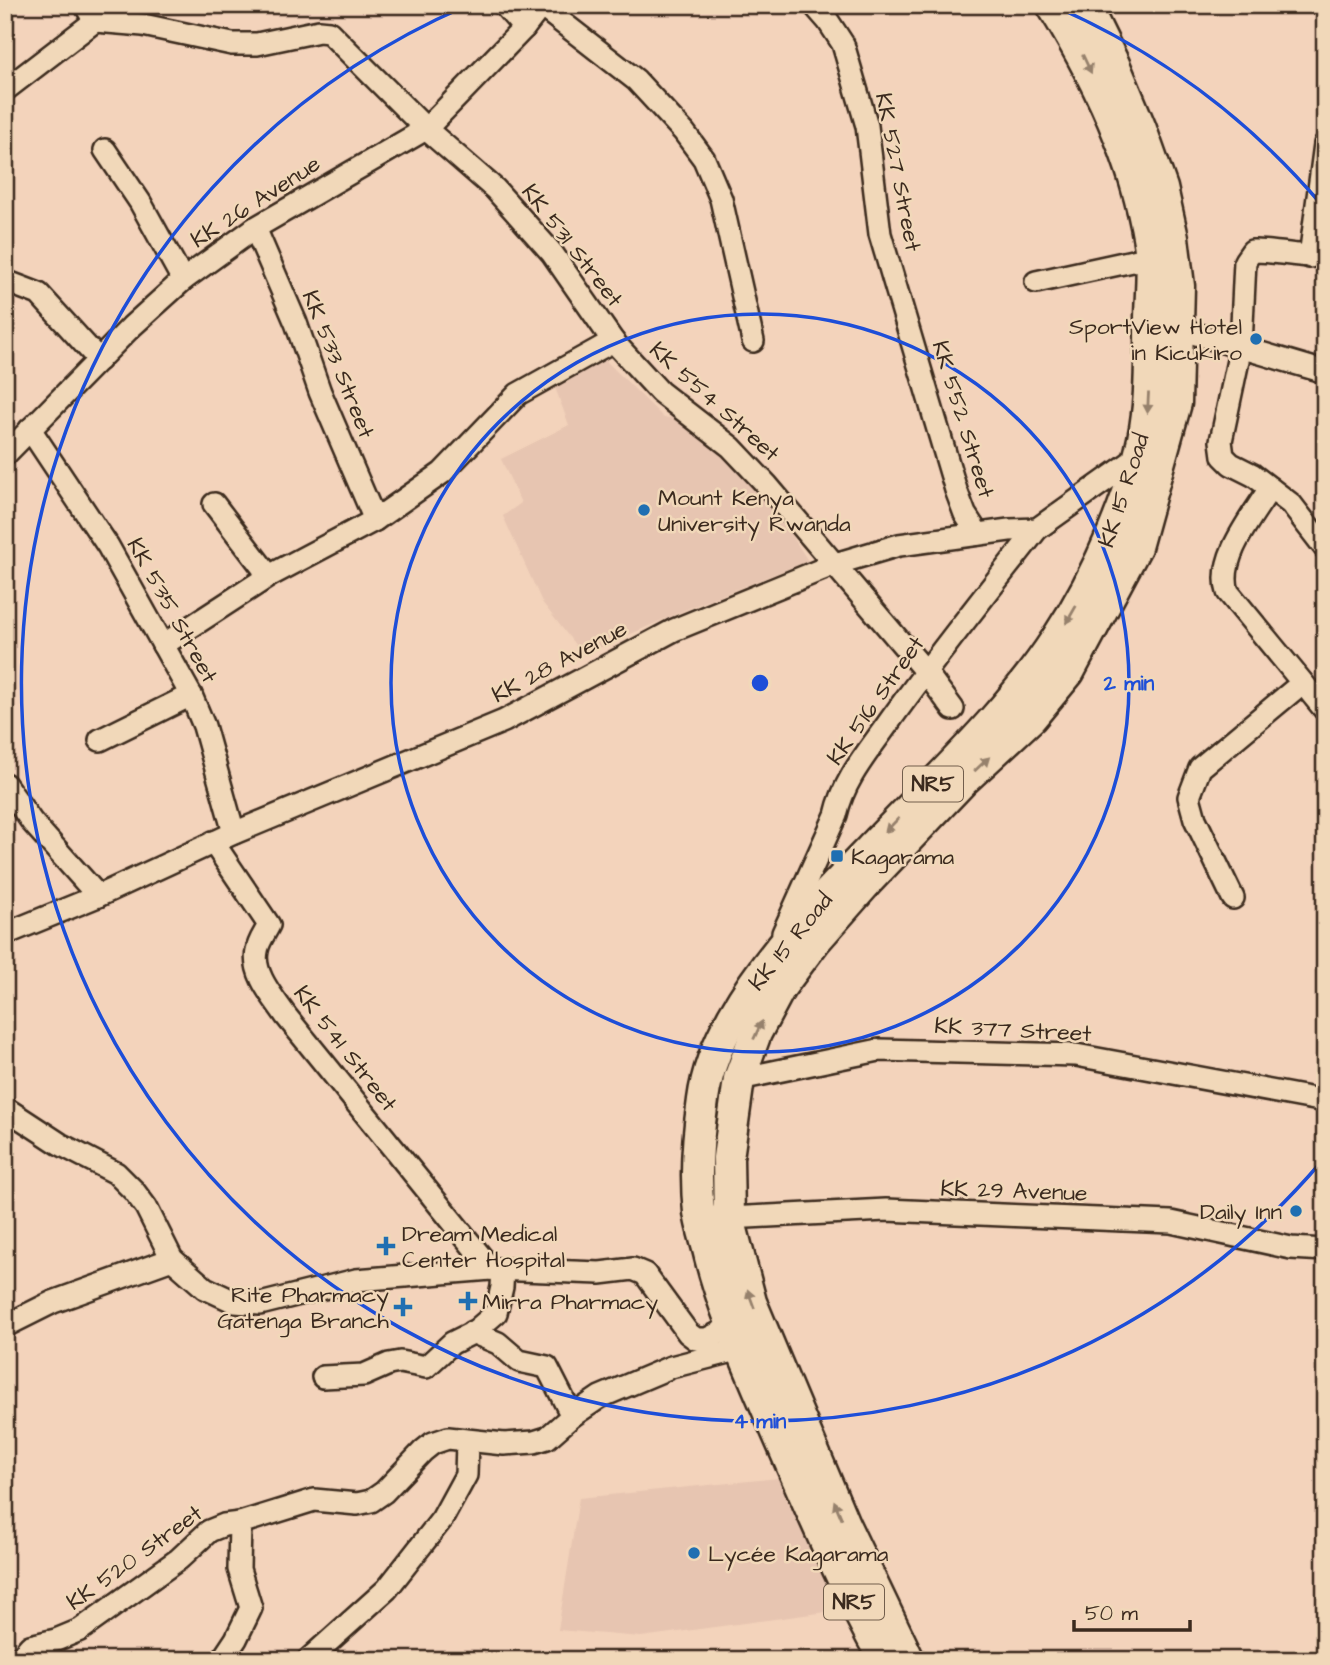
<svg xmlns="http://www.w3.org/2000/svg" width="1330" height="1665" viewBox="0 0 1330 1665" font-family="'Architects Daughter',sans-serif">
  <rect width="100%" height="100%" fill="#f3d3bb"/>
  <filter id="ink" filterUnits="userSpaceOnUse"><feTurbulence type="fractalNoise" baseFrequency=".0143" numOctaves="2"/><feDisplacementMap in="SourceGraphic" scale="14" xChannelSelector="R" yChannelSelector="G"/><feConvolveMatrix kernelMatrix="1 2 1 2 8 2 1 2 1" color-interpolation-filters="sRGB"/></filter>
  <g filter="url(#ink)">
    <g fill="#e7c5b1">
      <polygon points="602,357 664,418 675,417 713,443 772,504 808,561 699,604 583,655 542,602 503,516 521,503 501,459 569,425 553,382"/>
      <polygon points="779,1478 848,1609 641,1637 558,1630 579,1498"/>
    </g>
    <g fill="none" stroke-linecap="round" stroke-linejoin="round">
      <g stroke="#3b2a1e" stroke-width="26">
        <g id="minor">
          <polyline points="85,5 95,21 143,25 232,44 257,44 319,31 329,32 426,129 495,189 552,253 613,341"/>
          <polyline points="504,5 524,28"/>
          <polyline points="814,5 828,21 843,44 867,126 880,234 956,490 965,514 978,534"/>
          <polyline points="541,6 636,80 684,132 704,159 721,199 753,341"/>
          <polyline points="5,90 95,21"/>
          <polyline points="105,150 140,202 183,280"/>
          <polyline points="255,228 296,323 320,392 375,520"/>
          <path d="M1325,254C1300,259 1276,250 1252,251L1245,261L1241,346L1221,441L1223,456L1231,464L1253,475L1291,504L1325,548"/>
          <polyline points="1310,257 1325,144"/>
          <polyline points="5,281 39,294 99,360"/>
          <polyline points="1036,282 1151,257"/>
          <polyline points="1179,329 1325,372"/>
          <polyline points="30,429 108,546 191,695 204,726 234,833"/>
          <polyline points="5,455 131,327 183,280 255,228 426,129 524,28 542,5"/>
          <path d="M1270,488C1253,516 1217,558 1228,592L1325,710"/>
          <polyline points="214,504 269,576"/>
          <polyline points="163,645 269,576 375,520 442,473 518,394 613,341 660,392 731,447 767,485 925,671 953,709"/>
          <polyline points="100,740 191,695"/>
          <polyline points="5,784 32,822 98,896"/>
          <path d="M213,842L269,925C265,933 258,942 257,951C252,974 274,998 286,1016L491,1269"/>
          <polyline points="1233,898 1195,819 1189,797 1200,768 1301,684"/>
          <path d="M783,933L836,815C844,779 868,752 889,722C936,656 987,593 1037,529"/>
          <polyline points="5,934 98,896 234,833 504,721 674,630 835,564 899,545 1009,530 1037,529 1138,457"/>
          <polyline points="739,1079 879,1050 1076,1055 1325,1101"/>
          <polyline points="5,1108 60,1144 116,1173 134,1191 146,1207 172,1259 205,1288 235,1302 260,1304 356,1280 491,1269 600,1273 633,1269 645,1274 688,1333 696,1339 707,1339 731,1327"/>
          <polyline points="718,1216 729,1218 886,1210 1171,1222 1291,1248 1325,1250"/>
          <polyline points="5,1326 53,1302 172,1259"/>
          <polyline points="472,1332 498,1343 519,1361 547,1367 572,1416"/>
          <polyline points="323,1377 364,1375 389,1364 400,1362 426,1367 452,1343 474,1332 496,1313 502,1287 503,1269"/>
          <polyline points="18,1660 30,1646 56,1640 80,1630 179,1559 209,1531 224,1525 240,1523 314,1500 357,1504 371,1501 384,1492 423,1451 433,1443 448,1438 504,1444 534,1442 547,1438 572,1416 600,1397 671,1367 741,1349"/>
          <polyline points="222,1660 236,1639 251,1608 239,1569 240,1523"/>
          <polyline points="308,1660 387,1589 442,1519 466,1475 467,1442"/>
        </g>
      </g>
      <g stroke="#3b2a1e" stroke-width="35">
        <g id="highway">
          <path d="M884,1660C842,1584 808,1503 773,1423C750,1368 725,1316 710,1257C707,1243 701,1227 699,1212C695,1178 698,1134 703,1100C715,1005 813,908 878,841C939,777 1009,712 1057,638C1096,579 1139,485 1147,414C1151,384 1150,352 1150,321C1150,299 1153,277 1151,256C1140,167 1099,81 1052,5"/>
          <polyline points="909,1660 844,1524 751,1302 729,1218 728,1158 739,1079 756,1033 780,988 815,941 868,881 963,781 1031,718 1069,672 1136,547 1176,403 1179,286 1173,238 1162,188 1141,129 1114,64 1085,5"/>
        </g>
      </g>
      <use href="#minor" stroke="#f1d8b9" stroke-width="21"/>
      <use href="#highway" stroke="#f1d8b9" stroke-width="30"/>
    </g>
    <defs><path id="oneway-solid" d="M-6-.8H1V-3.2L6.5 0L1 3.2V.8H-6Z" transform="scale(1.75)"/></defs>
    <g fill="#96816c">
      <use href="#oneway-solid" transform="translate(1087 64) rotate(65)"/>
      <use href="#oneway-solid" transform="translate(1148 403) rotate(93)"/>
      <use href="#oneway-solid" transform="translate(1071 615) rotate(120)"/>
      <use href="#oneway-solid" transform="translate(982 764) rotate(-43)"/>
      <use href="#oneway-solid" transform="translate(892 825) rotate(134)"/>
      <use href="#oneway-solid" transform="translate(758 1030) rotate(-65)"/>
      <use href="#oneway-solid" transform="translate(751 1299) rotate(-110)"/>
      <use href="#oneway-solid" transform="translate(838 1510) rotate(-113)"/>
    </g>
  </g>
  <g fill="none" stroke="#1d4ed8" stroke-width="3.5">
    <circle cx="760" cy="683" r="369"/>
    <path d="M1321 1162A738 738 0 1 1 466 6M1054 6A738 738 0 0 1 1321 204"/>
  </g>
  <g fill="#1f6fb2" stroke="#f1d8b9" stroke-width="2.5">
    <circle cx="1256" cy="339" r="7"/>
    <circle cx="644" cy="510" r="7"/>
    <rect x="830" y="849" width="14" height="14" rx="3.5"/>
    <circle cx="1296" cy="1211" r="7"/>
    <path d="M382.5 1235.5h7v7h7v7h-7v7h-7v-7h-7v-7h7z"/>
    <path d="M464.5 1290.5h7v7h7v7h-7v7h-7v-7h-7v-7h7z"/>
    <path d="M399.5 1296.5h7v7h7v7h-7v7h-7v-7h-7v-7h7z"/>
    <circle cx="694" cy="1553" r="7"/>
  </g>
  <g text-anchor="middle" stroke-width="5" stroke-linejoin="round" paint-order="stroke">
    <g fill="#f1d8b9" stroke="#725e4c" stroke-width="2">
      <rect x="903" y="766.5" width="60" height="35" rx="5"/>
      <rect x="824" y="1584.5" width="60" height="35" rx="5"/>
    </g>
    <g font-size="21" font-weight="bold" fill="#3b2a1e">
      <text x="933" y="791">NR5</text>
      <text x="854" y="1609">NR5</text>
    </g>
    <g font-size="23" fill="#3b2a1e" stroke="#f1d8b9">
      <text transform="translate(899 172) rotate(79)" y="8">KK 527 Street</text>
      <text transform="translate(255 201) rotate(-33)" y="8">KK 26 Avenue</text>
      <text transform="translate(573 245) rotate(52)" y="8">KK 531 Street</text>
      <text transform="translate(339 364) rotate(68)" y="8">KK 533 Street</text>
      <text transform="translate(715 401) rotate(42)" y="8">KK 554 Street</text>
      <text transform="translate(964 419) rotate(73)" y="8">KK 552 Street</text>
      <text transform="translate(1123 490) rotate(-72)" y="8">KK 15 Road</text>
      <text transform="translate(173 610) rotate(61)" y="8">KK 535 Street</text>
      <text transform="translate(559 661) rotate(-28)" y="8">KK 28 Avenue</text>
      <text transform="translate(875 700) rotate(-55)" y="8">KK 516 Street</text>
      <text transform="translate(790 941) rotate(-51)" y="8">KK 15 Road</text>
      <text transform="translate(1013 1029) rotate(3)" y="8">KK 377 Street</text>
      <text transform="translate(346 1048) rotate(52)" y="8">KK 541 Street</text>
      <text transform="translate(1014 1190) rotate(2)" y="8">KK 29 Avenue</text>
      <text transform="translate(134 1557) rotate(-36)" y="8">KK 520 Street</text>
    </g>
    <g font-size="23" fill="#3b2a1e" stroke="#f1d8b9" text-anchor="start">
      <text x="1242" y="334" text-anchor="end">SportView Hotel<tspan x="1242" dy="26">in Kicukiro</tspan></text>
      <text x="658" y="505">Mount Kenya<tspan x="658" dy="26">University Rwanda</tspan></text>
      <text x="851" y="864">Kagarama</text>
      <text x="1282" y="1219" text-anchor="end">Daily Inn</text>
      <text x="402" y="1241">Dream Medical<tspan x="402" dy="26">Center Hospital</tspan></text>
      <text x="389" y="1302" text-anchor="end">Rite Pharmacy<tspan x="389" dy="26">Gatenga Branch</tspan></text>
      <text x="482" y="1309">Mirra Pharmacy</text>
      <text x="708" y="1561">Lycée Kagarama</text>
    </g>
  </g>
  <circle cx="760" cy="683" r="10" fill="#1d4ed8" stroke="#f1d8b9" stroke-width="3.5"/>
  <g font-size="21" text-anchor="middle" font-weight="bold" fill="#1d4ed8" stroke="#f1d8b9" stroke-width="5" stroke-linejoin="round" paint-order="stroke">
    <text x="1129" y="690">2 min</text>
    <text x="760" y="1428">4 min</text>
  </g>
  <rect width="1330" height="1665" fill="none" stroke="#f1d8b9" stroke-width="28"/>
  <rect x="14" y="14" width="1302" height="1637" fill="none" stroke="#3b2a1e" stroke-width="2.5" filter="url(#ink)"/>
  <path d="M1074 1620v10h116v-10" fill="none" stroke="#3b2a1e" stroke-width="3.5"/>
  <text x="1085" y="1620" font-size="21" fill="#3b2a1e" stroke="#f1d8b9" stroke-width="5" paint-order="stroke">50 m</text>
</svg>
